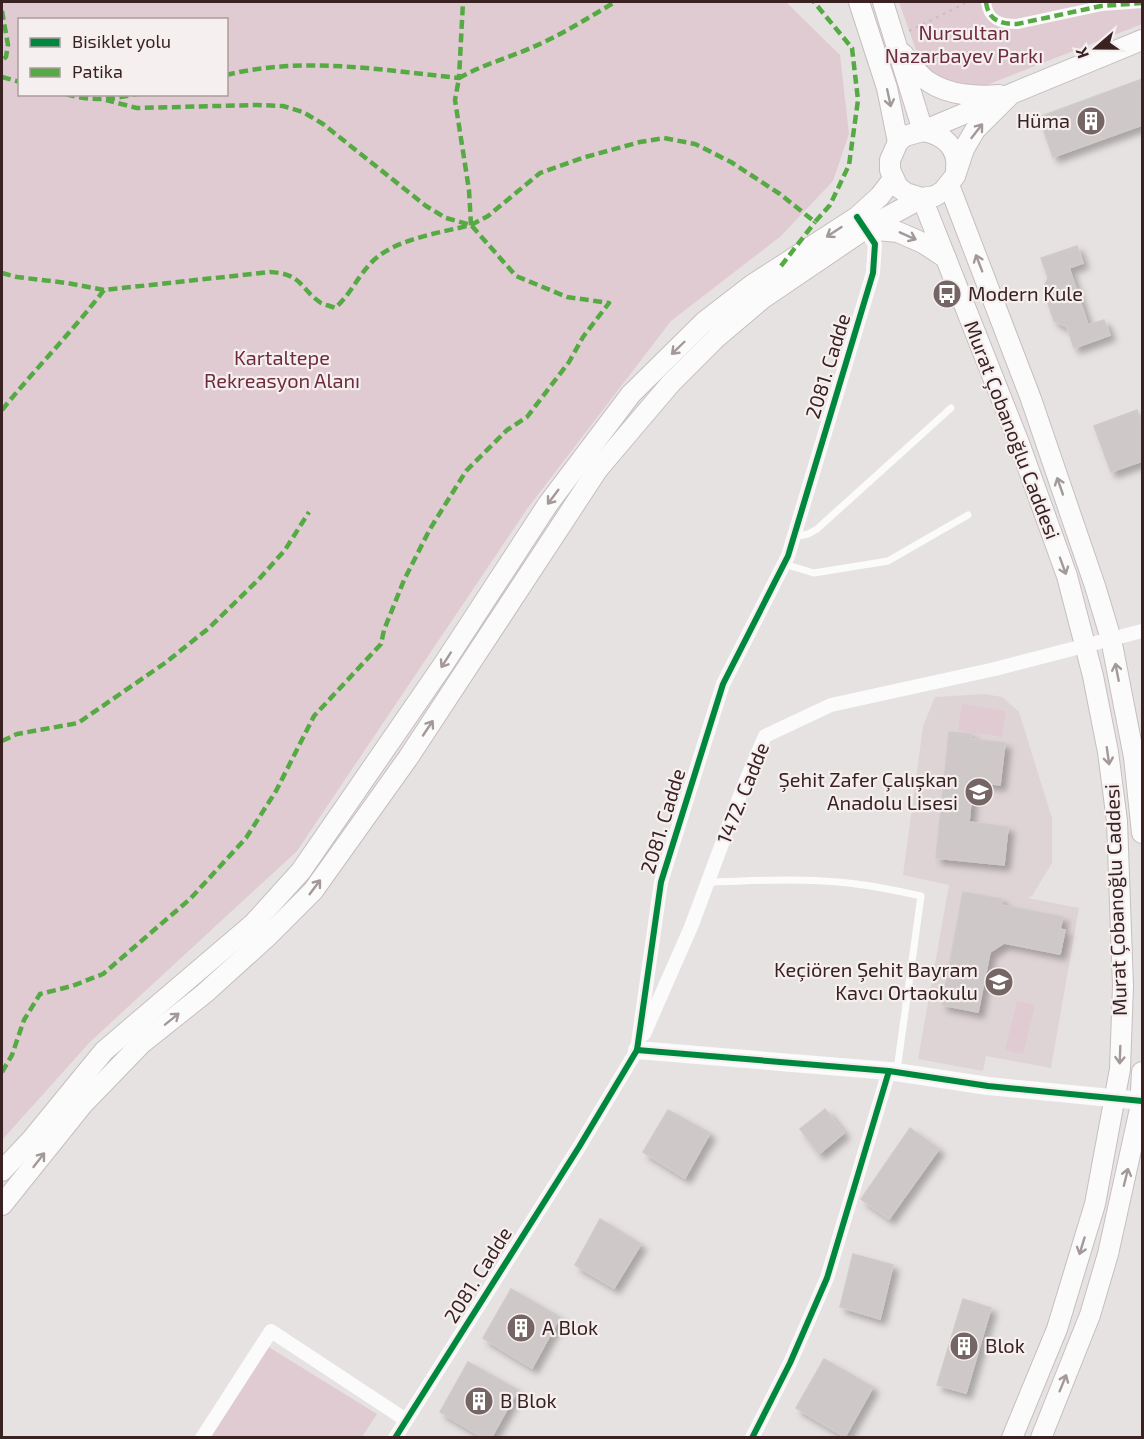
<svg xmlns="http://www.w3.org/2000/svg" width="1144" height="1439" viewBox="0 0 1144 1439" font-family="'Exo 2',sans-serif">
  <defs>
    <filter id="shadow"><feDropShadow dx="5.5" dy="5.5" stdDeviation="3" flood-color="#0004"/></filter>
  </defs>
  <rect width="100%" height="100%" fill="#e7e2e2"/>
  <polygon fill="#dfd4d5" points="985,694 1002,697 1019,712 1052,818 1052,863 1032,896 1028,898 1079,908 1051,1068 986,1056 983,1071 918,1059 949,885 903,875 923,726 935,697"/>
  <g fill="#e0cbd2" fill-rule="evenodd">
    <path d="M2,2H786L840,55L849,134L833,181L781,236L671,321L527,509L297,851L90,1042L2,1140ZM20,20H226V94H20Z"/>
    <polygon points="899,2 1142,2 1142,24 982,87 949,85 928,71 917,53"/>
    <polygon points="962,704 1006,711 1002,737 958,730"/>
    <polygon points="1017,1001 1035,1005 1023,1054 1005,1050"/>
    <polygon points="267,1346 377,1414 362,1437 208,1438"/>
  </g>
  <g fill="#cec8c9" stroke="#d0cbcb" stroke-width="1.5" filter="url(#shadow)">
    <polygon points="1142,79 1142,125 1053,157 1039,117"/>
    <polygon points="1077,246 1083,263 1069,268 1088,325 1104,320 1110,335 1074,348 1067,327 1054,321 1043,288 1048,278 1041,258"/>
    <polygon points="1137,410 1142,425 1142,461 1111,472 1094,426"/>
    <polygon points="949,732 971,734 970,739 1005,743 1000,785 973,782 969,822 1008,827 1004,865 936,858"/>
    <polygon points="963,892 1002,899 1001,905 1063,917 1060,929 1065,930 1060,954 1004,943 990,952 978,1012 942,1005"/>
    <polygon points="825,1109 844,1133 819,1154 800,1129"/>
    <polygon points="668,1110 710,1133 685,1178 643,1152"/>
    <polygon points="910,1128 939,1149 889,1219 861,1199"/>
    <polygon points="600,1219 641,1244 614,1288 575,1265"/>
    <polygon points="853,1254 893,1265 880,1319 840,1307"/>
    <polygon points="511,1289 560,1317 532,1368 483,1338"/>
    <polygon points="963,1299 991,1308 966,1393 937,1385"/>
    <polygon points="824,1359 873,1387 845,1437 796,1408"/>
    <polygon points="468,1362 518,1390 491,1438 484,1438 440,1412"/>
  </g>
  <g fill="none" stroke-linecap="round" stroke-linejoin="round">
    <g stroke="#c7bebe" stroke-width="22">
      <g id="secondary">
        <polyline points="859,2 887,88 898,142"/>
        <polyline points="883,2 923,131"/>
        <path d="M903,54C910,63 919,76 929,82C948,95 977,97 999,95"/>
        <polyline points="1011,94 975,130 964,149 955,176 943,191 935,196 922,198 906,193 898,187 890,170 890,160 898,142 905,136 923,131 1011,94 1142,40"/>
        <path d="M923,131C943,134 959,148 956,169"/>
        <polyline points="949,185 1031,399 1095,586 1111,639 1134,757 1142,833"/>
        <polyline points="922,198 1019,443 1067,576 1093,676 1108,752 1117,821 1123,986 1120,1069 1095,1204 1057,1329 1012,1438"/>
        <polyline points="865,229 898,232 923,243 946,258"/>
        <polyline points="2,1171 32,1139 104,1051 254,923 301,871 443,665 548,504 631,394 704,322 752,285 857,217 880,196 893,179"/>
        <polyline points="2,1205 83,1104 141,1044 205,993 268,936 313,891 408,758 598,469 671,383 717,337 762,299 865,229 922,198"/>
        <polyline points="1041,1438 1090,1315 1108,1254 1140,1109 1142,1072"/>
      </g>
    </g>
    <polyline stroke="#c8bfbf" stroke-width="2" stroke-dasharray="3 4.5" stroke-linecap="butt" points="909,31 968,2"/>
    <g stroke="#fbfbfb" stroke-width="7">
      <polyline points="794,537 808,534 817,529 951,408"/>
      <polyline points="784,564 814,573 888,561 968,515"/>
      <path d="M707,882C751,881 795,878 838,882C866,884 894,890 921,896L897,1070"/>
    </g>
    <path stroke="#fbfbfb" stroke-width="10" d="M986,2C988,20 1000,24 1017,24L1101,6L1142,3"/>
    <g stroke="#fbfbfb" stroke-width="14">
      <polyline points="644,1034 691,927 742,790 765,736 831,705 995,669 1142,631"/>
      <polyline points="202,1438 271,1331 406,1420"/>
      <polyline points="395,1438 579,1147 637,1050 661,882 723,684 788,556 873,273 875,244 861,224"/>
      <polyline points="752,1438 790,1363 827,1278 889,1071"/>
    </g>
    <polyline stroke="#fbfbfb" stroke-width="18" points="637,1050 889,1071 988,1086 1142,1101"/>
    <use href="#secondary" stroke="#fbfbfb" stroke-width="20"/>
    <g stroke="#55aa43" stroke-width="4.5" stroke-dasharray="9 4.5" stroke-linecap="butt">
      <path d="M986,2C988,20 1000,24 1017,24L1101,6L1142,3"/>
      <polyline points="2,11 8,45 6,57 2,60"/>
      <path d="M226,75C303,56 382,70 459,78L463,2"/>
      <polyline points="2,77 20,82"/>
      <path d="M66,94C91,102 113,99 137,94"/>
      <polyline points="471,225 488,216 540,173 582,158 640,142 664,138 695,144 731,162 780,194 815,222 830,205 849,165 858,100 852,48 814,2"/>
      <polyline points="781,266 815,222"/>
      <polyline points="2,273 17,277 67,283 104,290"/>
      <path d="M2,410C35,369 72,332 104,290L270,272C303,274 299,288 321,303C325,305 331,306 335,308C350,295 357,278 370,264C392,239 440,233 471,225L469,190L455,100L459,78C482,65 508,58 533,47C561,35 588,18 615,2"/>
      <polyline points="2,741 17,734 78,723 165,663 209,628 259,579 285,550 309,512"/>
      <polyline points="2,1072 12,1055 24,1020 40,994 72,986 103,974 190,899 246,838 276,791 314,716 381,644 384,630 404,580 430,529 466,471 507,430 527,417 569,362 583,337 609,303 567,297 516,276 471,225 446,218 426,206 323,124 303,112 283,106 257,105 137,108 106,100"/>
    </g>
    <g stroke="#f6eff0" stroke-width="10">
      <g id="cycleway">
        <polyline points="637,1050 889,1071 988,1086 1142,1101"/>
        <polyline points="395,1438 579,1147 637,1050 661,882 723,684 788,556 873,273 875,244 857,217"/>
        <polyline points="752,1438 790,1363 827,1278 889,1071"/>
      </g>
    </g>
    <use href="#cycleway" stroke="#00873e" stroke-width="6"/>
  </g>
  <defs><path id="oneway-shaft" d="M-6 0H5M1.5-3L5.5 0L1.5 3" fill="none" stroke-width="1.6" stroke-linecap="round" stroke-linejoin="round" transform="scale(1.5)"/></defs>
  <g stroke="#a49999">
    <use href="#oneway-shaft" transform="translate(889 98) rotate(78)"/>
    <use href="#oneway-shaft" transform="translate(977 131) rotate(-52)"/>
    <use href="#oneway-shaft" transform="translate(834 232) rotate(147)"/>
    <use href="#oneway-shaft" transform="translate(908 236) rotate(24)"/>
    <use href="#oneway-shaft" transform="translate(979 263) rotate(-111)"/>
    <use href="#oneway-shaft" transform="translate(678 348) rotate(136)"/>
    <use href="#oneway-shaft" transform="translate(1060 486) rotate(-109)"/>
    <use href="#oneway-shaft" transform="translate(553 497) rotate(127)"/>
    <use href="#oneway-shaft" transform="translate(1063 566) rotate(70)"/>
    <use href="#oneway-shaft" transform="translate(446 660) rotate(123)"/>
    <use href="#oneway-shaft" transform="translate(1117 672) rotate(-101)"/>
    <use href="#oneway-shaft" transform="translate(428 728) rotate(-56)"/>
    <use href="#oneway-shaft" transform="translate(1108 756) rotate(82)"/>
    <use href="#oneway-shaft" transform="translate(315 887) rotate(-53)"/>
    <use href="#oneway-shaft" transform="translate(172 1019) rotate(-39)"/>
    <use href="#oneway-shaft" transform="translate(1120 1055) rotate(92)"/>
    <use href="#oneway-shaft" transform="translate(39 1160) rotate(-52)"/>
    <use href="#oneway-shaft" transform="translate(1126 1177) rotate(-76)"/>
    <use href="#oneway-shaft" transform="translate(1082 1246) rotate(107)"/>
    <use href="#oneway-shaft" transform="translate(1063 1383) rotate(-68)"/>
  </g>
  <defs>
    <g id="building-disc" transform="scale(1.5)"><circle r="9.5" fill="#766565" stroke="#f6eff0"/><path d="M-4-6H4V6H1V3H-1V6H-4ZM-2.5-4.3h1.7v1.8h-1.7ZM.8-4.3h1.7v1.8H.8ZM-2.5-1h1.7V.8h-1.7ZM.8-1h1.7V.8H.8Z" fill="#fff"/></g>
    <g id="bus-disc" transform="scale(1.5)"><circle r="9.5" fill="#766565" stroke="#f6eff0"/><path d="M-5-6H5V4H4V6H2V4H-2V6H-4V4H-5ZM-3.5-4V0h7V-4ZM-3.5 1.2v1.5H-2V1.2ZM2 1.2v1.5H3.5V1.2Z" fill="#fff"/></g>
    <g id="school-disc" transform="scale(1.5)"><circle r="9.5" fill="#766565" stroke="#f6eff0"/><path d="M0-5L7-2L0 1L-7-2ZM-4 1L0 2.5L4 1V4Q0 6-4 4Z" fill="#fff"/></g>
  </defs>
  <g fill-rule="evenodd">
    <use href="#building-disc" x="1091" y="121"/>
    <use href="#bus-disc" x="947" y="294"/>
    <use href="#school-disc" x="979" y="792"/>
    <use href="#school-disc" x="999" y="982"/>
    <use href="#building-disc" x="521" y="1328"/>
    <use href="#building-disc" x="964" y="1346"/>
    <use href="#building-disc" x="479" y="1401"/>
  </g>
  <g text-anchor="middle" stroke-width="4.5" stroke-linejoin="round" paint-order="stroke">
    <g font-size="20" fill="#6e2c3e" stroke="#f6eff0">
      <text x="964" y="40">Nursultan<tspan x="964" dy="23">Nazarbayev Parkı</tspan></text>
      <text x="282" y="365">Kartaltepe<tspan x="282" dy="23">Rekreasyon Alanı</tspan></text>
    </g>
    <g font-size="20" fill="#392221" stroke="#f6eff0" text-anchor="start">
      <text x="1070" y="128" text-anchor="end">Hüma</text>
      <text x="968" y="301">Modern Kule</text>
      <text x="958" y="787" text-anchor="end">Şehit Zafer Çalışkan<tspan x="958" dy="23">Anadolu Lisesi</tspan></text>
      <text x="978" y="977" text-anchor="end">Keçiören Şehit Bayram<tspan x="978" dy="23">Kavcı Ortaokulu</tspan></text>
      <text x="542" y="1335">A Blok</text>
      <text x="985" y="1353">Blok</text>
      <text x="500" y="1408">B Blok</text>
    </g>
    <g font-size="20" fill="#392221" stroke="#f6eff0">
      <text transform="translate(828 366) rotate(-73)" y="7">2081. Cadde</text>
      <text transform="translate(1012 430) rotate(69)" y="7">Murat Çobanoğlu Caddesi</text>
      <text transform="translate(743 793) rotate(-68)" y="7">1472. Cadde</text>
      <text transform="translate(663 821) rotate(-73)" y="7">2081. Cadde</text>
      <text transform="translate(1116 900) rotate(-92)" y="7">Murat Çobanoğlu Caddesi</text>
      <text transform="translate(478 1275) rotate(-58)" y="7">2081. Cadde</text>
    </g>
  </g>
  <rect width="1144" height="1439" fill="none" stroke="#392221" stroke-width="6"/>
  <rect x="18" y="18" width="210" height="78" fill="#f6eff0" stroke="#aa9d9d" stroke-width="1.5"/>
  <rect x="30" y="38" width="30" height="9" fill="#00873e" stroke="#aa9d9d" stroke-width="1.5"/>
  <text x="72" y="48" font-size="18" fill="#392221">Bisiklet yolu</text>
  <rect x="30" y="68" width="30" height="9" fill="#55aa43" stroke="#aa9d9d" stroke-width="1.5"/>
  <text x="72" y="78" font-size="18" fill="#392221">Patika</text>
  <g transform="translate(1096 48) rotate(250)" stroke="#f6eff0" stroke-width="4.5" paint-order="stroke">
  <path d="M0-4.5L10 22L0 15L-10 22Z" fill="#392221"/>
  <text y="-9" font-size="16" font-weight="bold" text-anchor="middle" fill="#392221">K</text>
  </g>
</svg>
